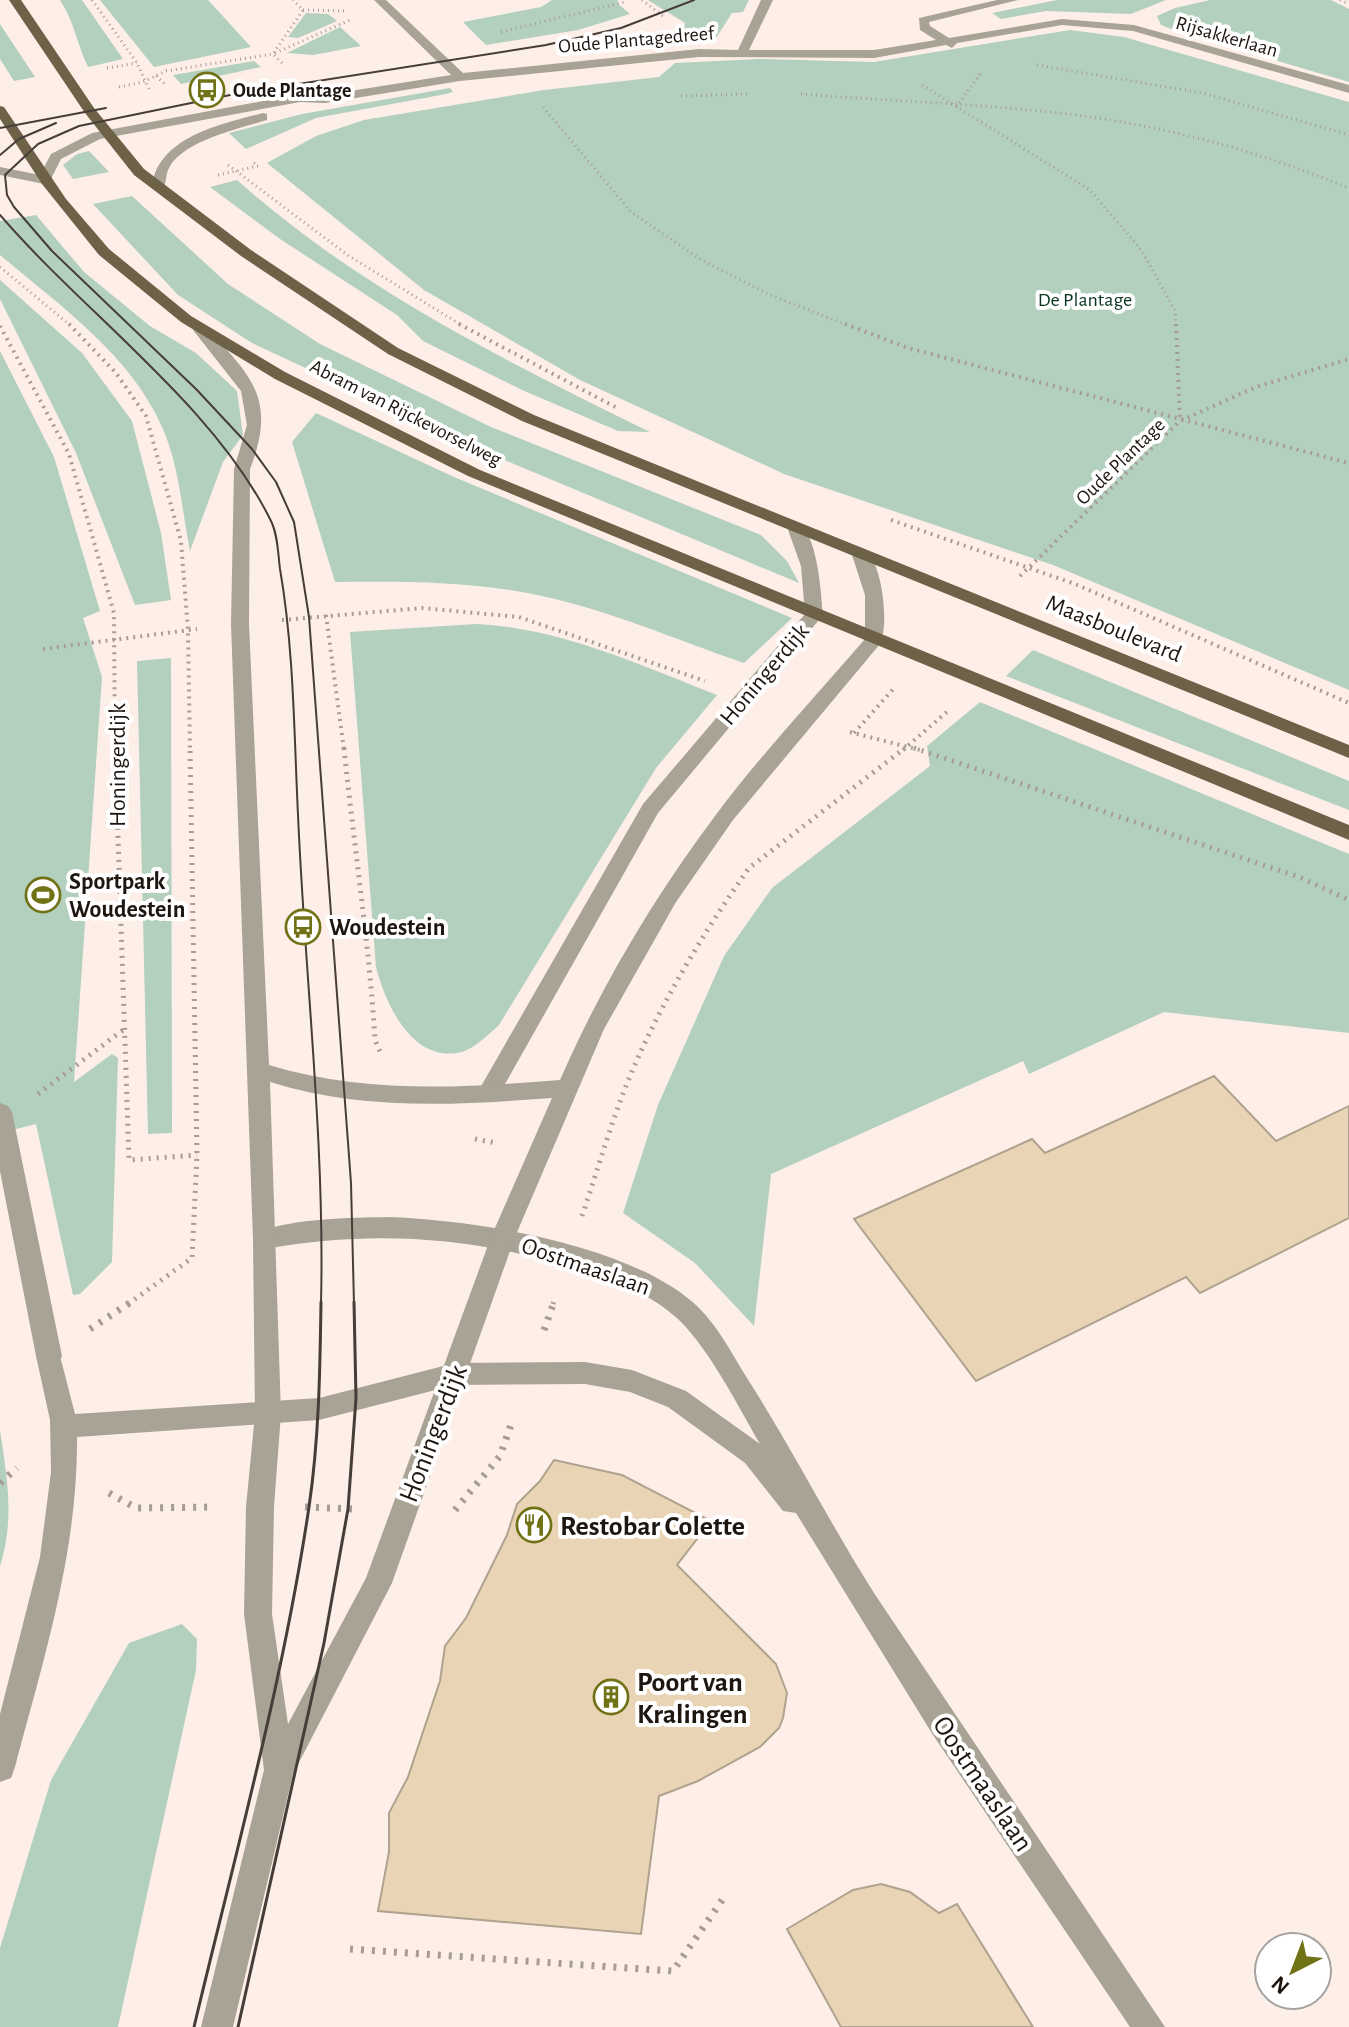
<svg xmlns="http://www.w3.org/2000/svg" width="1349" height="2027" viewBox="0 0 1349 2027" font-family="'Alegreya Sans',sans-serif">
  <rect width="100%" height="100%" fill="#fdefe8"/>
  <g fill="#b3cfbd">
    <path d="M60,0H82L123,59L88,67C77,44 74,21 60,0Z"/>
    <polygon points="100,0 208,0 251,47 154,67"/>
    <polygon points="552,0 618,0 617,3 630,14 578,30 486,45 463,22 541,7"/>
    <polygon points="648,0 749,0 743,12 732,13 716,38 682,36 685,23"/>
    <polygon points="1057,0 1166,0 1131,14 1046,11 1001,19 992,13"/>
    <polygon points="1210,0 1331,0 1349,9 1349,82 1179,32 1161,25 1157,16 1175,8"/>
    <polygon points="306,13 328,14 337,21 298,38 288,37"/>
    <polygon points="0,24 35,77 14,81 0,59"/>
    <polygon points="340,27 361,46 313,55 287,53"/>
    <polygon points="1070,30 1124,37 1349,102 1349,690 1053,565 784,474 580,380 424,290 267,163 316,136 364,120 544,90 659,77 675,63 759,59 874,62"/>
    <polygon points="254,61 261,67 181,84 173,75"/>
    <polygon points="450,88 453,92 446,94 316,118 246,149 229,133 302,114"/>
    <polygon points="89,151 109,172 73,179 63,165 77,154"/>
    <path d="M237,180C359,289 504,360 650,432L618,431L522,390L423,341L397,315L280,239L210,187Z"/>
    <polygon points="132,196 228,284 320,344 491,427 761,535 787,561 799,583 490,454 252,343 178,295 93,204"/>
    <path d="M36,215L84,272L150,326L196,353L237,391L243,435L223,462L190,551C182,511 179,464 162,427C130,354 59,305 0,255V221Z"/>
    <polygon points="0,280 82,353 132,421 161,533 171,600 135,605 76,453 0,299"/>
    <polygon points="0,351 54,457 100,611 83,618 102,677 74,1082 112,1054 118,1058 112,1262 80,1294 73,1295 36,1124 0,1133"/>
    <path d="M316,413L454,477L792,618L744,663C677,640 611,611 542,596C474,581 404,581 335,582L292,442Z"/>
    <path d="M476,624C560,628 640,665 717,695L656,768L499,1025C488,1035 472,1051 457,1053C410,1060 385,1002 376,967L350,632Z"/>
    <polygon points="1033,650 1349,781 1349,810 1006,676"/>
    <polygon points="171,658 172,1133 148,1134 137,661"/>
    <polygon points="980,702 1349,854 1349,1033 1164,1012 1029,1074 1023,1061 771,1174 754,1326 695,1263 623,1213 658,1105 724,956 772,888 930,766 927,746"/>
    <path d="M0,1430C7,1478 15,1519 0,1566Z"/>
    <polygon points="182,1624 197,1639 196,1670 118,2027 0,2027 0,1948 51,1780 129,1643"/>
  </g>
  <g fill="#e9d5b5" stroke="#afa38f" stroke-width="2">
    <polygon points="1214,1076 1276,1141 1349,1106 1349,1218 1200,1293 1186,1277 976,1381 854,1219 1032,1139 1045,1153"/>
    <polygon points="554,1460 622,1475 711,1521 677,1565 776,1664 787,1693 783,1718 779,1728 760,1747 698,1781 659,1796 641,1934 378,1911 389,1852 389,1813 408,1777 440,1681 445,1646 466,1618 507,1535 517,1504 540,1481"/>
    <polygon points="881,1884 910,1892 939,1913 957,1904 1033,2027 841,2027 787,1929 853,1890"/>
  </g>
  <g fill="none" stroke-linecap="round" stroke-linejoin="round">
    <g stroke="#a79b95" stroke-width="3" stroke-dasharray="1 4" stroke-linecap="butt">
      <polyline points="92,0 137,63 149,89"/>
      <polyline points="642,0 664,17"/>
      <polyline points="1340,0 1349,4"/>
      <polyline points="303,10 346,11"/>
      <polyline points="501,32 625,2"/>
      <polyline points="282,63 273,54 350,20"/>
      <polyline points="1037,65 1202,93 1349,135"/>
      <polyline points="107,68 137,63"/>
      <polyline points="156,76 166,85"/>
      <polyline points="922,85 1090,190 1142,251 1175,311 1176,326"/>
      <polyline points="119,87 143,82 166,71 273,54 303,10 293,0"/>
      <path d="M801,94C899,102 1001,104 1098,118C1184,131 1268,155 1349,188"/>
      <polyline points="681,96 747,94"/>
      <polyline points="543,107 631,212 700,259 770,295 850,326"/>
      <polyline points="956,107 981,73"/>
      <polyline points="228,165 349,256 463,326"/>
      <polyline points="218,175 258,166 251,161"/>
      <polyline points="0,267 71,326"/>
    </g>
    <g stroke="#a79b95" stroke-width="4" stroke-dasharray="2 5" stroke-linecap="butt">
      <polyline points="69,324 116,373 146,416 181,541 188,630 190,750"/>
      <polyline points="459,324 619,409"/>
      <polyline points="845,324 908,348 1349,463"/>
      <polyline points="1176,324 1180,421"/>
      <polyline points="0,326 69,454 114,613 115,750"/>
      <polyline points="891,520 1075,584 1349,703"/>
      <polyline points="1020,576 1180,421 1256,387 1349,359"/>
      <polyline points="326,615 344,750"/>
      <polyline points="282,620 422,608 519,617 705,681"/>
      <polyline points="43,649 197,629"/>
      <polyline points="850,732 920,750"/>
      <polyline points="854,733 896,686"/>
      <polyline points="903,750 948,711"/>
    </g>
    <g stroke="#a79b95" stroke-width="5" stroke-dasharray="2 6" stroke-linecap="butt">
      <polyline points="115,748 129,1160 197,1155"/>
      <path d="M344,748C354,846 369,942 375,1040L381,1054"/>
      <polyline points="914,748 1299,877 1349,900"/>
      <polyline points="38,1094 123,1030"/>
      <polyline points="475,1139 496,1143"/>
      <path d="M582,1216C598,1169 611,1122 630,1076C661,1003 703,933 749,868L905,748"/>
      <polyline points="128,1304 192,1258 197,1155 190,748"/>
      <polyline points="553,1304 555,1298"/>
    </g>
    <g stroke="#a79b95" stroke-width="7" stroke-dasharray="3 8" stroke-linecap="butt">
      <polyline points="90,1329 131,1302"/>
      <polyline points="544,1330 554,1302"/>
      <polyline points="0,1483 17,1468"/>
      <polyline points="109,1493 136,1508 215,1507"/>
      <polyline points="305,1507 355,1509"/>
      <polyline points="455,1510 500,1456 513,1419"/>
      <polyline points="350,1949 673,1971 725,1896"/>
    </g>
    <g fill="#a9a395" fill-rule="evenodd">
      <path d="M795,522C818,529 821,594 823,615L658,813L496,1100H480L477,1094L480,1088L643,804L805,614L801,566L787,527Z"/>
      <polygon points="0,1103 8,1106 12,1112 62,1356 58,1364 49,1367 40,1364 36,1356 0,1171"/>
    </g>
    <g fill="#a9a395" fill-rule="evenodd">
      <polygon points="374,0 386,0 463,73 699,49 738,50 761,0 773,0 749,50 874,50 936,40 920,30 919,18 997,0 1018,0 929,22 930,26 949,38 1062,19 1134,25 1349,85 1349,93 1133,31 1062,25 957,43 952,48 946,45 874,58 699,57 460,81 325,103 300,102 100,139 61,159 49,183 44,184 0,175 0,167 40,175 51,154 92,133 300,94 325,95 451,75"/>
      <path d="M263,113L267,114V120C241,128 180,141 168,170C166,175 166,182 164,188L152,185C160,136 222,124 263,113Z"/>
      <path d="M389,1217C476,1220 635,1245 699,1308C719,1328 732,1354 747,1378C792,1448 829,1522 874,1593L1165,2027H1130L933,1735L796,1513L783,1511L745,1463L668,1407L630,1392L585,1384L455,1385L319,1420L77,1437C78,1551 44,1658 15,1767L11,1778L0,1782V1714L40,1557L51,1472L50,1420L36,1356L40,1348L49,1345L58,1348L75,1414L319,1398L455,1363L585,1362L632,1370L686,1391L760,1444C738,1406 711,1352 680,1321C650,1292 611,1280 572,1268C470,1236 370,1230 265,1249L256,1246L253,1239L256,1232C298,1218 346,1218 389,1217Z"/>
    </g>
    <path fill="#a9a395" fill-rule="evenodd" d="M193,324H203C250,375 278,397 250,469L249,624L269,1065C365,1094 461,1088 560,1080C601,986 656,894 718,812C763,752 816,696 865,639V595L851,552L854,548L860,547C882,553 890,625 880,644L733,820L676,902L604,1029L515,1237L392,1583L293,1774L233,2027H201L264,1770L244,1614L246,1507L255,1414L253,1239L231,624L234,469L247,425L241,391L193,330ZM270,1082C363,1111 456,1105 552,1098L491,1237L366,1578L288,1724L272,1614L274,1507L281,1414Z"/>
    <g fill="#6d6248" fill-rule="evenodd">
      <polygon points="9,0 21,0 94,108 144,169 251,250 398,348 534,415 1349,745 1349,758 522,421 388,354 241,256 134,175 85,113"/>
      <polygon points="0,106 4,107 66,199 109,249 191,316 285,372 480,470 1349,825 1349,840 468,476 275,379 181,322 99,255 42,184 0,119"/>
    </g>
    <g stroke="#463d38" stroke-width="2">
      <polyline points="0,128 106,108"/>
      <polyline points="0,155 19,139 56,123"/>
      <path d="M0,215C85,314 214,405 271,521C278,535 278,554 280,569C294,650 294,733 298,815C305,978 325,1141 321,1304"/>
      <polyline points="354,1304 351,1183 309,617 294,522 276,482 252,449 196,389 52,251 14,207 7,195 5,175 38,144 79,126 235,94 546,45 621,28 694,0"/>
    </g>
    <g stroke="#463d38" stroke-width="3">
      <path d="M194,2027C235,1855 283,1682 309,1507C319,1439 320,1371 321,1302"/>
      <polyline points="238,2027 324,1643 348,1509 356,1398 354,1302"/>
    </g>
  </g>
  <defs>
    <g id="bus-ring" transform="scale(1.8)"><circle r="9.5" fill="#fff" stroke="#717216" stroke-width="1.5"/><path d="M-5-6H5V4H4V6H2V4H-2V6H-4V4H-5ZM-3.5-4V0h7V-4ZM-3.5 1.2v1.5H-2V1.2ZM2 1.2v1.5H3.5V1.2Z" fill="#717216"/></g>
    <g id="stadium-ring" transform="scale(1.8)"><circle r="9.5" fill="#fff" stroke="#717216" stroke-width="1.5"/><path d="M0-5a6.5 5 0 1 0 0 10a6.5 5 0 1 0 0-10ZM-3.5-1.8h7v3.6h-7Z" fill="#717216"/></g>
    <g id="restaurant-ring" transform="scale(1.8)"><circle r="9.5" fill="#fff" stroke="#717216" stroke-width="1.5"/><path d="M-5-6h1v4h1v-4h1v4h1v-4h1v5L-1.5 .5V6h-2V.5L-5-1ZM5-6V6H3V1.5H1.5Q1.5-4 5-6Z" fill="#717216"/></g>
    <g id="building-ring" transform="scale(1.8)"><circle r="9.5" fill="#fff" stroke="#717216" stroke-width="1.5"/><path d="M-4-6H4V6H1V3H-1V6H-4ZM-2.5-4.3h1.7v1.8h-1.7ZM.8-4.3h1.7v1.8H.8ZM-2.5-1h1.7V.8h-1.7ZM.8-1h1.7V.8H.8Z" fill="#717216"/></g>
  </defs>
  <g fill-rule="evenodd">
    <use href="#bus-ring" x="207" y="90"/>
    <use href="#stadium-ring" x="43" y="895"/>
    <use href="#bus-ring" x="303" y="927"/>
    <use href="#restaurant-ring" x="534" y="1525"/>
    <use href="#building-ring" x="611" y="1697"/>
  </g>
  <g text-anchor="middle" stroke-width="8" stroke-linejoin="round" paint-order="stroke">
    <g font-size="20" fill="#1e1611" stroke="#fff">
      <text transform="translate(1227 36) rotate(16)" y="7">Rijsakkerlaan</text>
      <text transform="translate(636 39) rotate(-5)" y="7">Oude Plantagedreef</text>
      <text transform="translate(406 412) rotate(27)" y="7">Abram van Rijckevorselweg</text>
      <text transform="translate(1120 461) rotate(-44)" y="7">Oude Plantage</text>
    </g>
    <g font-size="20" font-weight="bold" fill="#1e1611" stroke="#fff" text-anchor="start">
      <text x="233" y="97">Oude Plantage</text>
    </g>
    <g font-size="20" fill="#08341f" stroke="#fff">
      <text x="1085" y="306">De Plantage</text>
    </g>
    <g font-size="24" fill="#1e1611" stroke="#fff">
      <text transform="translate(1114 628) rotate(22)" y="8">Maasboulevard</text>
      <text transform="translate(764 674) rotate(-50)" y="8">Honingerdijk</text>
      <text transform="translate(117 765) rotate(-90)" y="8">Honingerdijk</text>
      <text transform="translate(586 1266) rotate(19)" y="8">Oostmaaslaan</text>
    </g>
    <g font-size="24" font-weight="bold" fill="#1e1611" stroke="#fff" text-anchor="start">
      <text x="69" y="889">Sportpark<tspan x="69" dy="28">Woudestein</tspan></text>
      <text x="329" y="935">Woudestein</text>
    </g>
    <g font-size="28" fill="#1e1611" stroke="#fff">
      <text transform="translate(432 1433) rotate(-69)" y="10">Honingerdijk</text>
      <text transform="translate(984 1783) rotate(56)" y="10">Oostmaaslaan</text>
    </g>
    <g font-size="28" font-weight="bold" fill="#1e1611" stroke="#fff" text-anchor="start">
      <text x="560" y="1535">Restobar Colette</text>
      <text x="637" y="1691">Poort van<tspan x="637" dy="32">Kralingen</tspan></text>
    </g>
  </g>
  <g transform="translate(1293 1971) rotate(222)"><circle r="38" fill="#ffffff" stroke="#a5a2a0" stroke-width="2"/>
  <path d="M0-6L14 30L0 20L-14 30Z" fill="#717216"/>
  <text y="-12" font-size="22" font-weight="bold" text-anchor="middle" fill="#1e1611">N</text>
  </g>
</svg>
